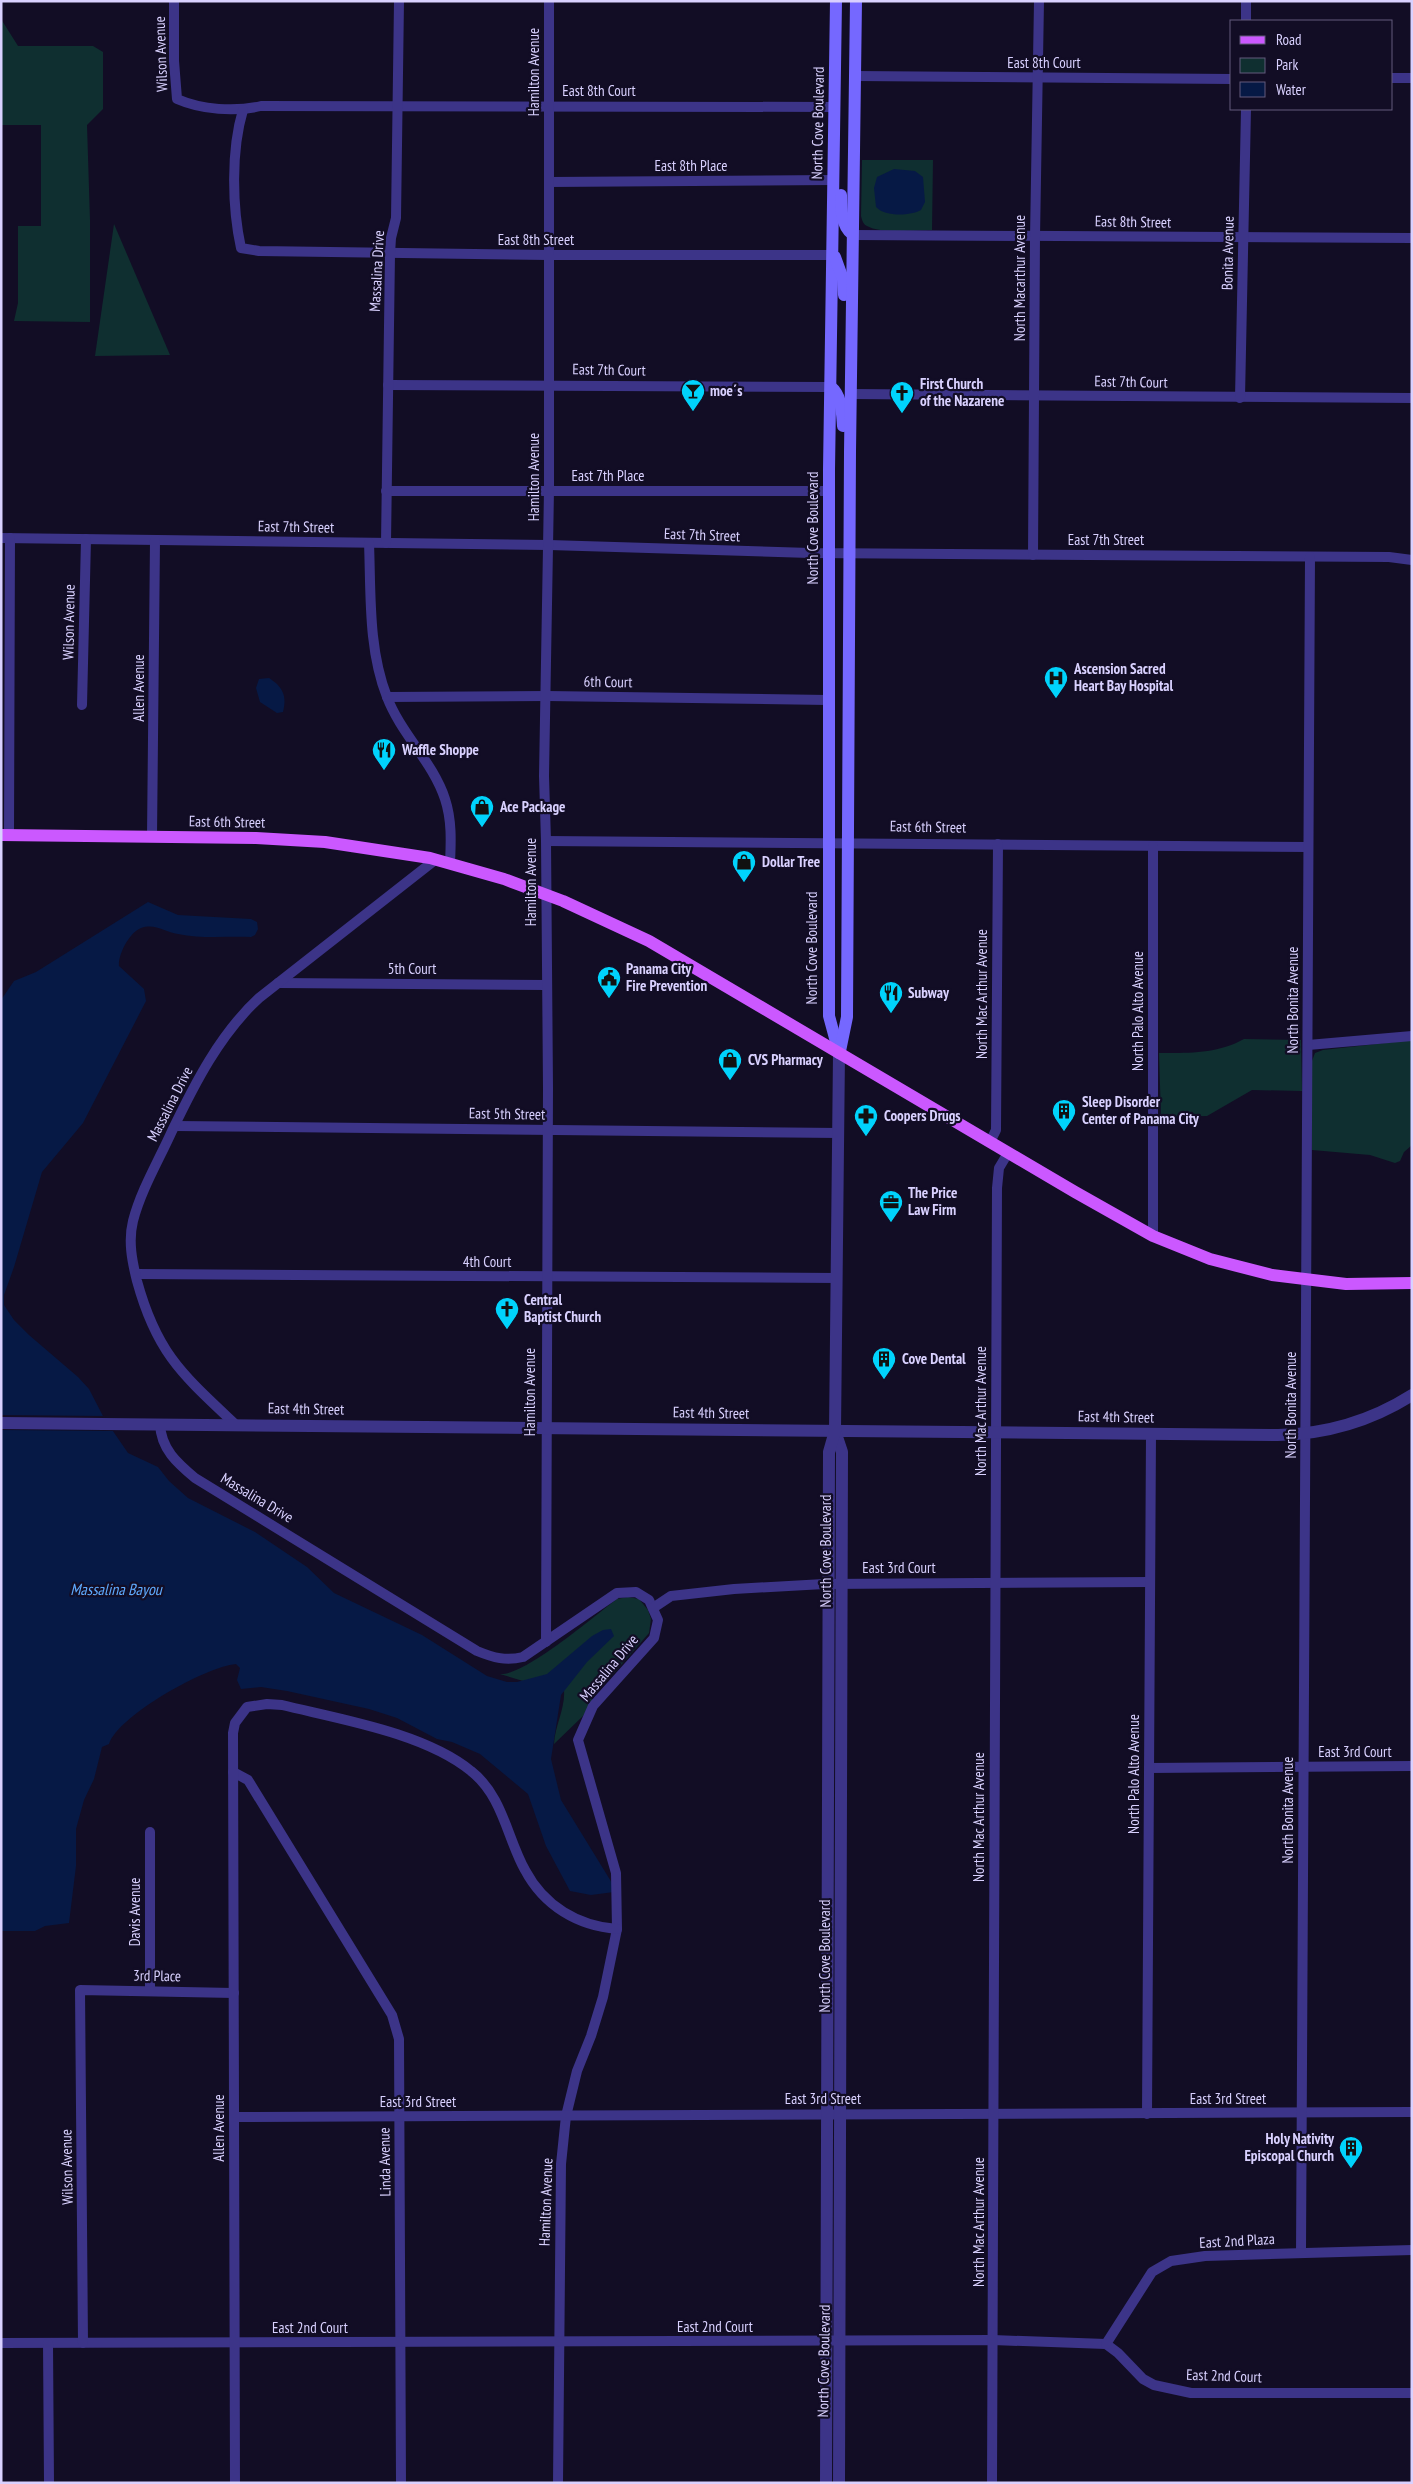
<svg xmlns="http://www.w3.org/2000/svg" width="1413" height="2484" viewBox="0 0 1413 2484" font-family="'PT Sans Narrow',sans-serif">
  <rect width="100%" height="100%" fill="#120d25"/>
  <g fill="#0f2f30">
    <polygon points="1,19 18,46 93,46 103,52 103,109 87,125 90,220 90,322 14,321 18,303 18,226 41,226 41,125 1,125"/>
    <path d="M862,160H933L932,230C916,230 880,234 867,226C863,224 862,220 861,216Z"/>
    <polygon points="114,224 170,355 95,356"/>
    <path d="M1244,1039L1301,1040L1302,1091L1252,1090L1207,1116L1161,1117L1159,1053C1189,1053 1217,1054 1244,1039Z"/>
    <polygon points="1412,1040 1412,1145 1404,1152 1400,1161 1395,1163 1370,1155 1312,1150 1312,1061 1315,1053 1323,1050"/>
    <path d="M628,1597L639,1599L648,1610L651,1619L649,1633L595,1695L583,1716L554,1744C555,1724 568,1704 563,1684H533L500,1674C525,1676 594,1616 617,1599Z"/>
  </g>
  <g fill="#061945">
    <path d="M894,169L915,171L923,177L925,202L921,210C910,216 885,217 876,207L874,188L877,177Z"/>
    <path d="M269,678C283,687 287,696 283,712L277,713L260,702L256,688L259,679Z"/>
    <path d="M148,902L178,915L251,919L257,922L258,929L255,935L251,937C228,936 201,939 178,934C165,932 155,923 141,928C130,932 118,954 119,966L144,989L146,1001L83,1123L42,1172L14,1267L4,1295V1305L14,1320L29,1335L78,1377L89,1389L104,1418L128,1453L158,1467L169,1481L188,1498L255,1532L307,1567L334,1593L422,1635L487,1676L507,1682H517L547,1674L592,1636L603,1630L611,1629L614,1636L587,1662L561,1695L551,1759L561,1800L612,1883L614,1892L591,1895L570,1891L546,1846L528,1794L480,1754L452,1742L437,1739L397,1718L369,1709L287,1691L261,1687L241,1689L237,1680L240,1668L236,1664C205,1667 119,1715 109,1744L102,1747L94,1779L84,1800L76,1829V1866L69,1923L45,1926L35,1931H1V1000L14,981L36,972Z"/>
  </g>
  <polygon fill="#120d25" points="1,1415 105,1416 115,1431 1,1430"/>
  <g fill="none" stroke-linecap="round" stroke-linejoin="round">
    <g stroke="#3c3488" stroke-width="10">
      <path d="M174,1V61L177,99C202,110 235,112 261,106L835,107"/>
      <polyline points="1246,1 1246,21"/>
      <polyline points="855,76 1232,79"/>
      <polyline points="1392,78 1412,78"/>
      <path d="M243,110C231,150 232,207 241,248L259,251L549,255H832"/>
      <polyline points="549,182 834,180"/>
      <polyline points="853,235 1412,238"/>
      <polyline points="388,385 830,387"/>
      <polyline points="850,394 1412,398"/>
      <polyline points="1240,398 1246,109"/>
      <polyline points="386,491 829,491"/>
      <polyline points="1,538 549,545 810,553 1389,557 1412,560"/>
      <path d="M369,543C371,593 368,649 387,697C401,734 433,762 445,799C452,820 451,842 450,863"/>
      <polyline points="386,543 390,254 391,238 396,218 399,1"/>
      <polyline points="1033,555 1035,237 1039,1"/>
      <polyline points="387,697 547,696 828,700"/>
      <polyline points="82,705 86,539"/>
      <polyline points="9,835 10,538"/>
      <polyline points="152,837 155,540"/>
      <polyline points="546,841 1308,847"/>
      <polyline points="278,983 547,985"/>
      <polyline points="1308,1045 1412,1036"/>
      <polyline points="175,1126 839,1133"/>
      <polyline points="990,1142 996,1130 998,844"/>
      <polyline points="1153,1236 1153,846"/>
      <polyline points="136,1274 837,1278"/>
      <path d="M160,1424C161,1449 177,1463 195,1478L477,1651C494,1658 506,1661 523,1657L617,1593L636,1592L649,1600L658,1620L654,1638L593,1706L578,1740L616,1873L617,1929L603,1997L591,2036L577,2071L566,2116L561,2164L558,2483"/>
      <path d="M236,1425C183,1375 157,1354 137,1281C132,1261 128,1241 133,1221C141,1190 159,1160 172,1131C195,1083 220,1034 259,998L435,860"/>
      <polyline points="653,1608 671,1596 734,1589 824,1584 1150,1582"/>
      <polyline points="546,1642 548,1088 546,841 544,776 549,490 549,1"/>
      <polyline points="1149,1768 1412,1766"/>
      <polyline points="233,1772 248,1780 392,2015 399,2039 401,2483"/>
      <polyline points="150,1832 150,1991"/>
      <polyline points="1147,2114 1151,1434"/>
      <polyline points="234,2117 1412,2112"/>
      <polyline points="1301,2253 1310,557"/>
      <polyline points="1,2343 993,2340 1106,2344 1118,2353 1143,2379 1154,2385 1191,2393 1412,2393"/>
      <polyline points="48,2343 49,2483"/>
      <polyline points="83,2343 80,1990 234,1993"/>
      <polyline points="1106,2344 1152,2272 1171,2261 1205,2256 1412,2250"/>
      <path d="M235,2483L233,1733L235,1723L247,1707L267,1704L282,1705C339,1719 425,1733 471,1771C503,1796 507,1838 525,1870C544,1906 578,1926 617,1929"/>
      <polyline points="992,2483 997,1188 999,1168 1008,1153"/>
    </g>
    <g stroke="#3c3488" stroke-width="12">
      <path d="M1,1423L1278,1435C1327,1434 1371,1421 1412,1395"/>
      <polyline points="835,1431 842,1452 839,2483"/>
      <polyline points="826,2483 829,1452 835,1431 839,1053"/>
    </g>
    <g stroke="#7568ff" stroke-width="12">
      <polyline points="836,1 829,470 829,1016 839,1053"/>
      <path d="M841,195C841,207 841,226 852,234"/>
      <polyline points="835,257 843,279 844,295"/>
      <path d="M831,387C842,396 842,413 843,426"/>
      <polyline points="840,1051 847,1017 850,452 856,1"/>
    </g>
    <polyline stroke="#cb58ff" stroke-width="12" points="1,835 256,838 325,842 430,858 504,879 563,901 649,941 1075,1192 1153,1236 1210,1259 1272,1275 1346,1284 1412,1283"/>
  </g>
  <defs>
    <g id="bar-pin" transform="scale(1.25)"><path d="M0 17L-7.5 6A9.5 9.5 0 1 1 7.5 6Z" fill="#00d3fc" stroke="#120d25"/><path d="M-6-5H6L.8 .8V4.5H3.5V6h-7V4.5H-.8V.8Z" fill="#111"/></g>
    <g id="church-pin" transform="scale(1.25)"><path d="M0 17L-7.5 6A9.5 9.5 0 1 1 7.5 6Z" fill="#00d3fc" stroke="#120d25"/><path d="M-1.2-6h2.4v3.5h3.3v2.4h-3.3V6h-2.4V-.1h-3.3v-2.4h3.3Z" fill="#111"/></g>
    <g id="hospital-pin" transform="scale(1.25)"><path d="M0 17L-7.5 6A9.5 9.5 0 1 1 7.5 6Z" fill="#00d3fc" stroke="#120d25"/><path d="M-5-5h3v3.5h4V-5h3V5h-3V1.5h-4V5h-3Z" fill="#111"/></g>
    <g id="restaurant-pin" transform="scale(1.25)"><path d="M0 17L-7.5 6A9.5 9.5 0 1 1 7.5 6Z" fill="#00d3fc" stroke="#120d25"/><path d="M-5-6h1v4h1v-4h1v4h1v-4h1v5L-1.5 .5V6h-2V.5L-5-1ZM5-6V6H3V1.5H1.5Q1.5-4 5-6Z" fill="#111"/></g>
    <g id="shop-pin" transform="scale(1.25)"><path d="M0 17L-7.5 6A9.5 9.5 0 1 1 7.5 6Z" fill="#00d3fc" stroke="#120d25"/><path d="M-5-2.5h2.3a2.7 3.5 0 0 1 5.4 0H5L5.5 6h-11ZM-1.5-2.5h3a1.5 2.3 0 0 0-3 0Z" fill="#111"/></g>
    <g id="civic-pin" transform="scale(1.25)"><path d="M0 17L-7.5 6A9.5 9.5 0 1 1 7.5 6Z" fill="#00d3fc" stroke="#120d25"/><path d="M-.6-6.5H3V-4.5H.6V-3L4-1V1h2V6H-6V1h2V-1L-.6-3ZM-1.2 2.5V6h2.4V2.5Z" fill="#111"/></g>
    <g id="building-pin" transform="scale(1.25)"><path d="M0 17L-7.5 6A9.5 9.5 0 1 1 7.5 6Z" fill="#00d3fc" stroke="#120d25"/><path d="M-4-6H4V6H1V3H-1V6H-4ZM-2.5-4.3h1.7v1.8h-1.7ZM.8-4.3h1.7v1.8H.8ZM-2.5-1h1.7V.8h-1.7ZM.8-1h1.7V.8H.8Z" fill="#111"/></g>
    <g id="pharmacy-pin" transform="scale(1.25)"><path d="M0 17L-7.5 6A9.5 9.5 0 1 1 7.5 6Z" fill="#00d3fc" stroke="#120d25"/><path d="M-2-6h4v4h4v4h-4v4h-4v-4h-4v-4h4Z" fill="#111"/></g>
    <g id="office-pin" transform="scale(1.25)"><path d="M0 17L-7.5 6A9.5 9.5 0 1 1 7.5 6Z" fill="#00d3fc" stroke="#120d25"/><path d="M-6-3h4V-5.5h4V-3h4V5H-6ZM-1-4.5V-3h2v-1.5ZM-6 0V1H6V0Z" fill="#111"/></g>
  </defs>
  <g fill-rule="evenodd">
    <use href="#bar-pin" x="693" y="391"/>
    <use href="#church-pin" x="902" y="393"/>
    <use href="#hospital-pin" x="1056" y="678"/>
    <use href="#restaurant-pin" x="384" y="750"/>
    <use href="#shop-pin" x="482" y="807"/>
    <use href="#shop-pin" x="744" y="862"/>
    <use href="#civic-pin" x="609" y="978"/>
    <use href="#restaurant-pin" x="891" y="993"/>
    <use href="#shop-pin" x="730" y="1060"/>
    <use href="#building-pin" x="1064" y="1111"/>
    <use href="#pharmacy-pin" x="866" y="1116"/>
    <use href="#office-pin" x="891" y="1202"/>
    <use href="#church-pin" x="507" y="1309"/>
    <use href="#building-pin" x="884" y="1359"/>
    <use href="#building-pin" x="1351" y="2148"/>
  </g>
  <g text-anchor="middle" stroke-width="4.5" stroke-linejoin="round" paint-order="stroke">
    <g font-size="15" fill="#d9d1ff" stroke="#120d25">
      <text transform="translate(161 54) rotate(-92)" y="5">Wilson Avenue</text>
      <text x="1044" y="68">East 8th Court</text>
      <text transform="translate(534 72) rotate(-90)" y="5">Hamilton Avenue</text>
      <text x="599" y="96">East 8th Court</text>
      <text transform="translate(818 123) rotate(-89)" y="5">North Cove Boulevard</text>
      <text x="691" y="171">East 8th Place</text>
      <text transform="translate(1133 222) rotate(1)" y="5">East 8th Street</text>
      <text x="536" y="245">East 8th Street</text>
      <text transform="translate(1228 253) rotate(-89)" y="5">Bonita Avenue</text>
      <text transform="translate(377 271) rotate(-87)" y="5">Massalina Drive</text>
      <text transform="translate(1020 278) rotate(-90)" y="5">North Macarthur Avenue</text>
      <text transform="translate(609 370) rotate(1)" y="5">East 7th Court</text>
      <text transform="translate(1131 382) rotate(1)" y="5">East 7th Court</text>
      <text x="608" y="481">East 7th Place</text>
      <text transform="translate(534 477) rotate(-90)" y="5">Hamilton Avenue</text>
      <text transform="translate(296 527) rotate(1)" y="5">East 7th Street</text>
      <text transform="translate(813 528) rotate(-90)" y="5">North Cove Boulevard</text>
      <text transform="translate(702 535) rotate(2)" y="5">East 7th Street</text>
      <text x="1106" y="545">East 7th Street</text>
      <text transform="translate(69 622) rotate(-89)" y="5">Wilson Avenue</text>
      <text transform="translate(608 682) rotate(1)" y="5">6th Court</text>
      <text transform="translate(139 688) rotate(-90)" y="5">Allen Avenue</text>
      <text transform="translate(227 822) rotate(1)" y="5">East 6th Street</text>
      <text transform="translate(928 827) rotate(1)" y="5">East 6th Street</text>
      <text transform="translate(531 882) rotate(-90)" y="5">Hamilton Avenue</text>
      <text transform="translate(812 948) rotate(-90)" y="5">North Cove Boulevard</text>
      <text x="412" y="974">5th Court</text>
      <text transform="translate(982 994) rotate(-90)" y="5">North Mac Arthur Avenue</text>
      <text transform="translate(1293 1000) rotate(-90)" y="5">North Bonita Avenue</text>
      <text transform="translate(1138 1011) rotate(-90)" y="5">North Palo Alto Avenue</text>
      <text transform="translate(170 1104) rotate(-63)" y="5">Massalina Drive</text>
      <text transform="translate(507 1114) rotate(1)" y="5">East 5th Street</text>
      <text x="487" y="1267">4th Court</text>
      <text transform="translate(530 1392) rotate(-90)" y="5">Hamilton Avenue</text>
      <text transform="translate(1291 1405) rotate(-90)" y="5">North Bonita Avenue</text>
      <text transform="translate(306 1409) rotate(1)" y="5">East 4th Street</text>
      <text transform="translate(981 1411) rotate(-90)" y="5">North Mac Arthur Avenue</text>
      <text transform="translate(711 1413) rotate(1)" y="5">East 4th Street</text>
      <text transform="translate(1116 1417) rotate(1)" y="5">East 4th Street</text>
      <text transform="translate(257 1498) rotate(31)" y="5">Massalina Drive</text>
      <text transform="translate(826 1551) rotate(-90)" y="5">North Cove Boulevard</text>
      <text x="899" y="1573">East 3rd Court</text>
      <text transform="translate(609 1668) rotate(-50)" y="5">Massalina Drive</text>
      <text x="1355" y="1757">East 3rd Court</text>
      <text transform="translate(1134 1774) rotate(-90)" y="5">North Palo Alto Avenue</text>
      <text transform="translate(1288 1810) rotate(-90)" y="5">North Bonita Avenue</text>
      <text transform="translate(979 1817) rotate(-90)" y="5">North Mac Arthur Avenue</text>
      <text transform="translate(135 1912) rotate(-90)" y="5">Davis Avenue</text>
      <text transform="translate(825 1956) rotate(-90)" y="5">North Cove Boulevard</text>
      <text transform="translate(157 1976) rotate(1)" y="5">3rd Place</text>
      <text x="823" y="2104">East 3rd Street</text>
      <text x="1228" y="2104">East 3rd Street</text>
      <text x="418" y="2107">East 3rd Street</text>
      <text transform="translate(219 2128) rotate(-90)" y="5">Allen Avenue</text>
      <text transform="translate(385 2162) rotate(-91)" y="5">Linda Avenue</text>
      <text transform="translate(67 2167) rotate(-91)" y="5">Wilson Avenue</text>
      <text transform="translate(546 2202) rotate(-88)" y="5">Hamilton Avenue</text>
      <text transform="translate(979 2222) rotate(-90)" y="5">North Mac Arthur Avenue</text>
      <text transform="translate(1237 2241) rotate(-3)" y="5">East 2nd Plaza</text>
      <text x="715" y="2332">East 2nd Court</text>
      <text x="310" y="2333">East 2nd Court</text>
      <text transform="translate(824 2361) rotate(-89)" y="5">North Cove Boulevard</text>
      <text transform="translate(1224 2376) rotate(2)" y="5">East 2nd Court</text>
    </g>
    <g font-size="15" font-weight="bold" fill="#d9d1ff" stroke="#120d25" text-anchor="start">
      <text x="920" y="389">First Church<tspan x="920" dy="17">of the Nazarene</tspan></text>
      <text x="710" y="396">moe´s</text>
      <text x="1074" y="674">Ascension Sacred<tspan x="1074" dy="17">Heart Bay Hospital</tspan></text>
      <text x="402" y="755">Waffle Shoppe</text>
      <text x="500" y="812">Ace Package</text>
      <text x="762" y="867">Dollar Tree</text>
      <text x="626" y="974">Panama City<tspan x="626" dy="17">Fire Prevention</tspan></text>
      <text x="908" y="998">Subway</text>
      <text x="748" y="1065">CVS Pharmacy</text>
      <text x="1082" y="1107">Sleep Disorder<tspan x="1082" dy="17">Center of Panama City</tspan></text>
      <text x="884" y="1121">Coopers Drugs</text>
      <text x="908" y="1198">The Price<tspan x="908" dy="17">Law Firm</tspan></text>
      <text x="524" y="1305">Central<tspan x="524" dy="17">Baptist Church</tspan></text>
      <text x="902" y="1364">Cove Dental</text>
      <text x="1334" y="2144" text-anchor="end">Holy Nativity<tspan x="1334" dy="17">Episcopal Church</tspan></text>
    </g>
    <g font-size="16" font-style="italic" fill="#5fabff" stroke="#120d25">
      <text x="116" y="1595">Massalina Bayou</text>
    </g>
  </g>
  <rect width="1413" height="2484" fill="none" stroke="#d9d1ff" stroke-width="5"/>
  <rect x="1230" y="20" width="162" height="90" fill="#120d25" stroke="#625b7c"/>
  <rect x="1240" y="36" width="25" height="8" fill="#cb58ff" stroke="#625b7c"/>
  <text x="1276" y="45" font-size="15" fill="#d9d1ff">Road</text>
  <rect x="1240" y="58" width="25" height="15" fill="#0f2f30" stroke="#625b7c"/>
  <text x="1276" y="70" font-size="15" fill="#d9d1ff">Park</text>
  <rect x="1240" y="82" width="25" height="15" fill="#061945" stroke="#625b7c"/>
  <text x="1276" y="95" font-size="15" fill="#d9d1ff">Water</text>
</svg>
